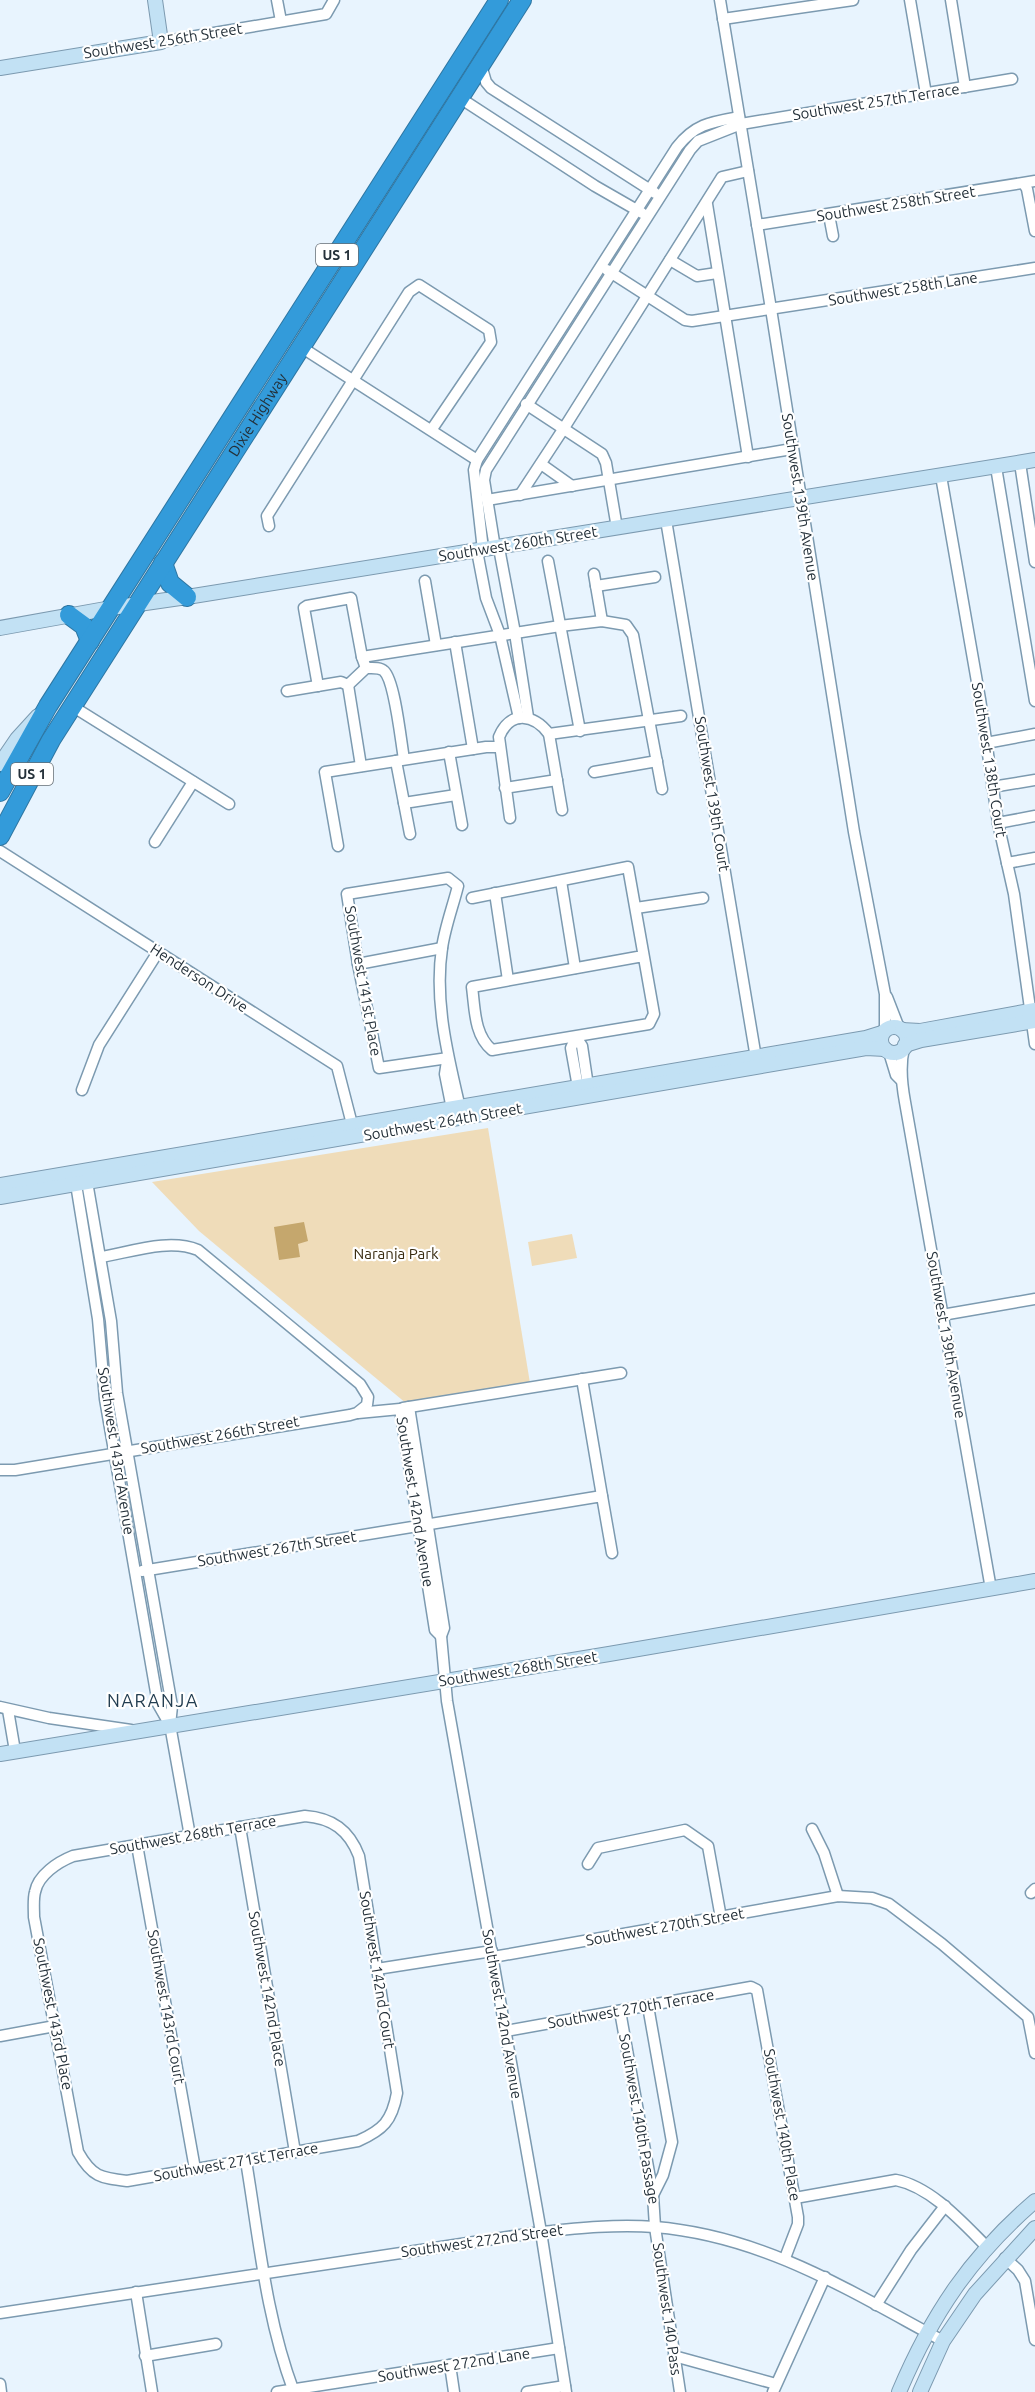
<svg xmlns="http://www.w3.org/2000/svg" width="1035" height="2392" viewBox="0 0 1035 2392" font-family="Ubuntu,sans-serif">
  <rect width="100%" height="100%" fill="#e8f4fe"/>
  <g fill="#efdcb9">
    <polygon points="488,1128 530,1383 407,1404 199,1231 152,1182"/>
    <polygon points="572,1234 577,1258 532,1266 528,1242"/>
  </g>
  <polygon fill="#c5a76d" points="304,1222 308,1241 298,1244 300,1257 279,1260 274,1227"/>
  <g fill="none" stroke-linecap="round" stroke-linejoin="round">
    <g stroke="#7c9ab0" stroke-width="13">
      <g id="street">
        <polyline points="277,0 281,21"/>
        <polyline points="720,0 771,309 854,832 885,994 885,1030"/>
        <polyline points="910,0 926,94"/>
        <polyline points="951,0 965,87"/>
        <polyline points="723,19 853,0"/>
        <polyline points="161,42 326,14 334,0"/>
        <polyline points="481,65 486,82 491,88 655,193"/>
        <polyline points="460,98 595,186 642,213"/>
        <polyline points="1024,184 1027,189 1035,231"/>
        <polyline points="707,204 748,457"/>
        <polyline points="829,215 833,236"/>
        <polyline points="757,225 1035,181"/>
        <polyline points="670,260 697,276 717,273"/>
        <polyline points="607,270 685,320 692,321 1035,268"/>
        <polyline points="301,347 477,460"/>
        <polyline points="526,404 602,454 606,463 617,528"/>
        <polyline points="1020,463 1035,562"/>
        <polyline points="541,464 572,486"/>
        <polyline points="996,467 1035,701"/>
        <polyline points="941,476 980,699 998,823 1014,894 1035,1044"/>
        <polyline points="520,495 564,428 722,177 748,171"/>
        <polyline points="487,500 792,449"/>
        <polyline points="666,520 757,1064"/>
        <polyline points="269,526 267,516 409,292 419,285 489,330 491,342 432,429"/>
        <polyline points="495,548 484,480 486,470 690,150 698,141 741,124 1012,79"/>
        <polyline points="499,548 515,633 528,717"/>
        <path d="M483,550L474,470L477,460L677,147C695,124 711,122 739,117"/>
        <polyline points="477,551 486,598 500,635 519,718"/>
        <polyline points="548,561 580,731"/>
        <polyline points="594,574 602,621"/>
        <polyline points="425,581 436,645"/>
        <polyline points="596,586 655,577"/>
        <polyline points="455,642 473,749"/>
        <polyline points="362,657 560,626 602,621 626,625 633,635 662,789"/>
        <path d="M348,685L366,668C372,668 380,667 384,671C395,681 401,743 404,759"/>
        <polyline points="348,685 361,766"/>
        <polyline points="318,686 304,608 307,606 351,598 362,657 366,668"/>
        <polyline points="287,691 341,682 348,685"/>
        <polyline points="72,706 229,804"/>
        <polyline points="549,734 681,716"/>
        <polyline points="986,743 1035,734"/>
        <polyline points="449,752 462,825"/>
        <polyline points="396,761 410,834"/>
        <polyline points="594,772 657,761"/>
        <polyline points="992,787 1035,780"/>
        <polyline points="505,788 557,780"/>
        <polyline points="404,803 456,795"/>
        <path d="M510,818L499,737C510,710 534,714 549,734L562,810"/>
        <polyline points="998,823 1035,816"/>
        <polyline points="155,842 193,782"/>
        <polyline points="338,846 325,772 486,747 499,747"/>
        <polyline points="0,851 337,1066 354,1132"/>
        <polyline points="1007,863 1035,858"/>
        <polyline points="561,881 575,968"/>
        <polyline points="495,893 508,980"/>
        <path d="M472,898L628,867L654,1014L649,1024L492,1050C474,1035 475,1009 472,987L643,956"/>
        <polyline points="636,908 703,898"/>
        <polyline points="358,964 442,948"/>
        <polyline points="887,997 899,1028"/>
        <polyline points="576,1037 571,1048 578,1087"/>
        <polyline points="576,1037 582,1046 588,1086"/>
        <path d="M904,1048C900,1064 902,1086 905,1102L991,1589"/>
        <polyline points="889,1052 896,1075 901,1080"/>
        <path d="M448,1058L379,1068L358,964L347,894L448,878L458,886C453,906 445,927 442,948C434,1001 448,1057 460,1108"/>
        <polyline points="447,1061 445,1074 452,1109"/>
        <polyline points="82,1090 99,1045 158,952"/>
        <polyline points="86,1176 111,1321 117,1393 172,1706 170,1725 190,1836"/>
        <polyline points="75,1178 98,1319 105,1399 158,1704 170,1725"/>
        <polyline points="942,1315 1035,1299"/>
        <polyline points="582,1379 602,1496"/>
        <polyline points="403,1408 621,1373"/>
        <polyline points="358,1413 400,1409 435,1630 441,1636 444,1628 409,1407"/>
        <path d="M0,1470H15L350,1415L357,1413L367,1405L368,1397L360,1384L198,1250C169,1238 131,1252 101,1257"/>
        <polyline points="142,1571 602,1496 612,1553"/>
        <polyline points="441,1636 447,1701 541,2232 566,2392"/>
        <polyline points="0,1707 49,1718 131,1730"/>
        <polyline points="8,1710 15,1751"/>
        <path d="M305,1816C332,1818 349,1830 359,1856L397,2093C392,2121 383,2130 358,2141L127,2181C101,2178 92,2177 78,2152L34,1917C34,1909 33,1899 35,1892C38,1875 58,1862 73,1856Z"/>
        <polyline points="240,1827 295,2152"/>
        <polyline points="812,1829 824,1853 838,1896"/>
        <polyline points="137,1845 195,2169"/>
        <polyline points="588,1864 598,1848 685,1830 708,1846 721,1918"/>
        <polyline points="1031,1893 1035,1889"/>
        <polyline points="493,1957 838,1896 872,1898 889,1904 942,1944 1028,2017 1035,2053"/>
        <polyline points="377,1969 492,1951"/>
        <polyline points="648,2006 672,2142 663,2175 653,2195"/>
        <polyline points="620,2011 653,2195 655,2227 680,2392"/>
        <polyline points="506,2031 751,1987 757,1990 798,2217 798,2224 785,2258"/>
        <polyline points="0,2036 55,2026"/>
        <path d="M246,2161C259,2239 266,2318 294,2392"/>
        <path d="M795,2198L896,2180C931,2187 962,2222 986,2246"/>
        <polyline points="1005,2258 1018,2270 1025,2281 1035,2340"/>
        <polyline points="136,2292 152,2392"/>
        <polyline points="876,2305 911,2250 945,2206"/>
        <path d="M0,2313L541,2232C579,2228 617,2224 655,2227C764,2236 850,2291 943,2341"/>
        <polyline points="145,2356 216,2344"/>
        <polyline points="674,2356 776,2384"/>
        <polyline points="450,2365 454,2392"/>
        <polyline points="0,2384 1,2392"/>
        <polyline points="277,2392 559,2348"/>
        <polyline points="527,2392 565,2386"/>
        <polyline points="773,2392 825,2277"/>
      </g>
    </g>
    <g stroke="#7c9ab0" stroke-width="16">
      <g id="secondary">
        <polyline points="0,68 161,42 155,0"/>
        <polyline points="0,628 111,608 187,597 1035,460"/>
        <polyline points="0,764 17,739 38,716"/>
        <circle cx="894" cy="1040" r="13"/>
        <polyline points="902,1030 920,1031 1035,1010"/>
        <polyline points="905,1045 921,1040 1035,1021"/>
        <polyline points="0,1185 866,1038 882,1033"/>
        <polyline points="0,1197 866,1048 885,1049"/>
        <polyline points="0,1754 609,1654 1035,1581"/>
        <path d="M899,2392C932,2314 971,2256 1035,2201"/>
        <polyline points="920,2392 943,2341 975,2294 1035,2228"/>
      </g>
    </g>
    <g stroke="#2e76a2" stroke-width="20">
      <g id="highway">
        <polyline points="163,563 170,583 187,597"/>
        <polyline points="69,615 84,626 90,641"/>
        <polyline points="0,792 48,706 499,0"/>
        <path id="s1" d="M0,836L51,740L522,0"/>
      </g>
    </g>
    <use href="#street" stroke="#fff" stroke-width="10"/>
    <use href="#secondary" stroke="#c2e1f4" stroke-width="14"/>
    <use href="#highway" stroke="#339bda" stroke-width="18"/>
  </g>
  <g text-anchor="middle" stroke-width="4.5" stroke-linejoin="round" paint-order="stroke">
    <g fill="#fff" stroke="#666e74" stroke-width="1.5">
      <rect x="316" y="244" width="42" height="22" rx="4.5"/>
      <rect x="11" y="763" width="42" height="22" rx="4.5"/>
    </g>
    <g font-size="14" font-weight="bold" fill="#243039">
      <text x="337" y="260">US 1</text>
      <text x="32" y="779">US 1</text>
    </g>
    <g font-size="15" fill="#243039" stroke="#fff">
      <text transform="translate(163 41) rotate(-9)" y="5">Southwest 256th Street</text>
      <text transform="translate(876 102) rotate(-9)" y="5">Southwest 257th Terrace</text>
      <text transform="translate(896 204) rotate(-9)" y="5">Southwest 258th Street</text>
      <text transform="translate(903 289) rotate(-9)" y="5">Southwest 258th Lane</text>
      <text dy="5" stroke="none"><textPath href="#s1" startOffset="494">Dixie Highway</textPath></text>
      <text transform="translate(800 497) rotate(81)" y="5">Southwest 139th Avenue</text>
      <text transform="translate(518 544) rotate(-9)" y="5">Southwest 260th Street</text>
      <text transform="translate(989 760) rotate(81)" y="5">Southwest 138th Court</text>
      <text transform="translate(712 794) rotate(81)" y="5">Southwest 139th Court</text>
      <text transform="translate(199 978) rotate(33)" y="5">Henderson Drive</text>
      <text transform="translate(363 981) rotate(80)" y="5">Southwest 141st Place</text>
      <text transform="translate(443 1122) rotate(-10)" y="5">Southwest 264th Street</text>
      <text transform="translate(946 1335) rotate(80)" y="5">Southwest 139th Avenue</text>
      <text transform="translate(220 1435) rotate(-10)" y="5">Southwest 266th Street</text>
      <text transform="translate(116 1451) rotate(81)" y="5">Southwest 143rd Avenue</text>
      <text transform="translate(415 1502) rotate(81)" y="5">Southwest 142nd Avenue</text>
      <text transform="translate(277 1549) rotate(-9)" y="5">Southwest 267th Street</text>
      <text transform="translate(518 1669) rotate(-9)" y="5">Southwest 268th Street</text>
      <text transform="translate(193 1835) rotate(-10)" y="5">Southwest 268th Terrace</text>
      <text transform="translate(665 1927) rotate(-10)" y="5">Southwest 270th Street</text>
      <text transform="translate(377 1970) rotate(81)" y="5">Southwest 142nd Court</text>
      <text transform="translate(267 1989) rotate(80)" y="5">Southwest 142nd Place</text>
      <text transform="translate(166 2007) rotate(80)" y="5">Southwest 143rd Court</text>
      <text transform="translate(631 2009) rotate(-10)" y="5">Southwest 270th Terrace</text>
      <text transform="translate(53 2014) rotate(79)" y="5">Southwest 143rd Place</text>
      <text transform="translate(502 2014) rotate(80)" y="5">Southwest 142nd Avenue</text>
      <text transform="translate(639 2119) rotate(80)" y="5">Southwest 140th Passage</text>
      <text transform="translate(782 2125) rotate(80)" y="5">Southwest 140th Place</text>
      <text transform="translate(236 2162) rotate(-10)" y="5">Southwest 271st Terrace</text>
      <text transform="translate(482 2241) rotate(-8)" y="5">Southwest 272nd Street</text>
      <text transform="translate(667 2309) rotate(82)" y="5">Southwest 140 Pass</text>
      <text transform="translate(454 2365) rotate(-9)" y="5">Southwest 272nd Lane</text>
    </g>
    <g font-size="15" fill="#392c11" stroke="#fff">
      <text x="396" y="1259">Naranja Park</text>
    </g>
    <g font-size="18" letter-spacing="1.5" fill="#223d50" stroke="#fff">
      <text x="153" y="1707">NARANJA</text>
    </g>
  </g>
</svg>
